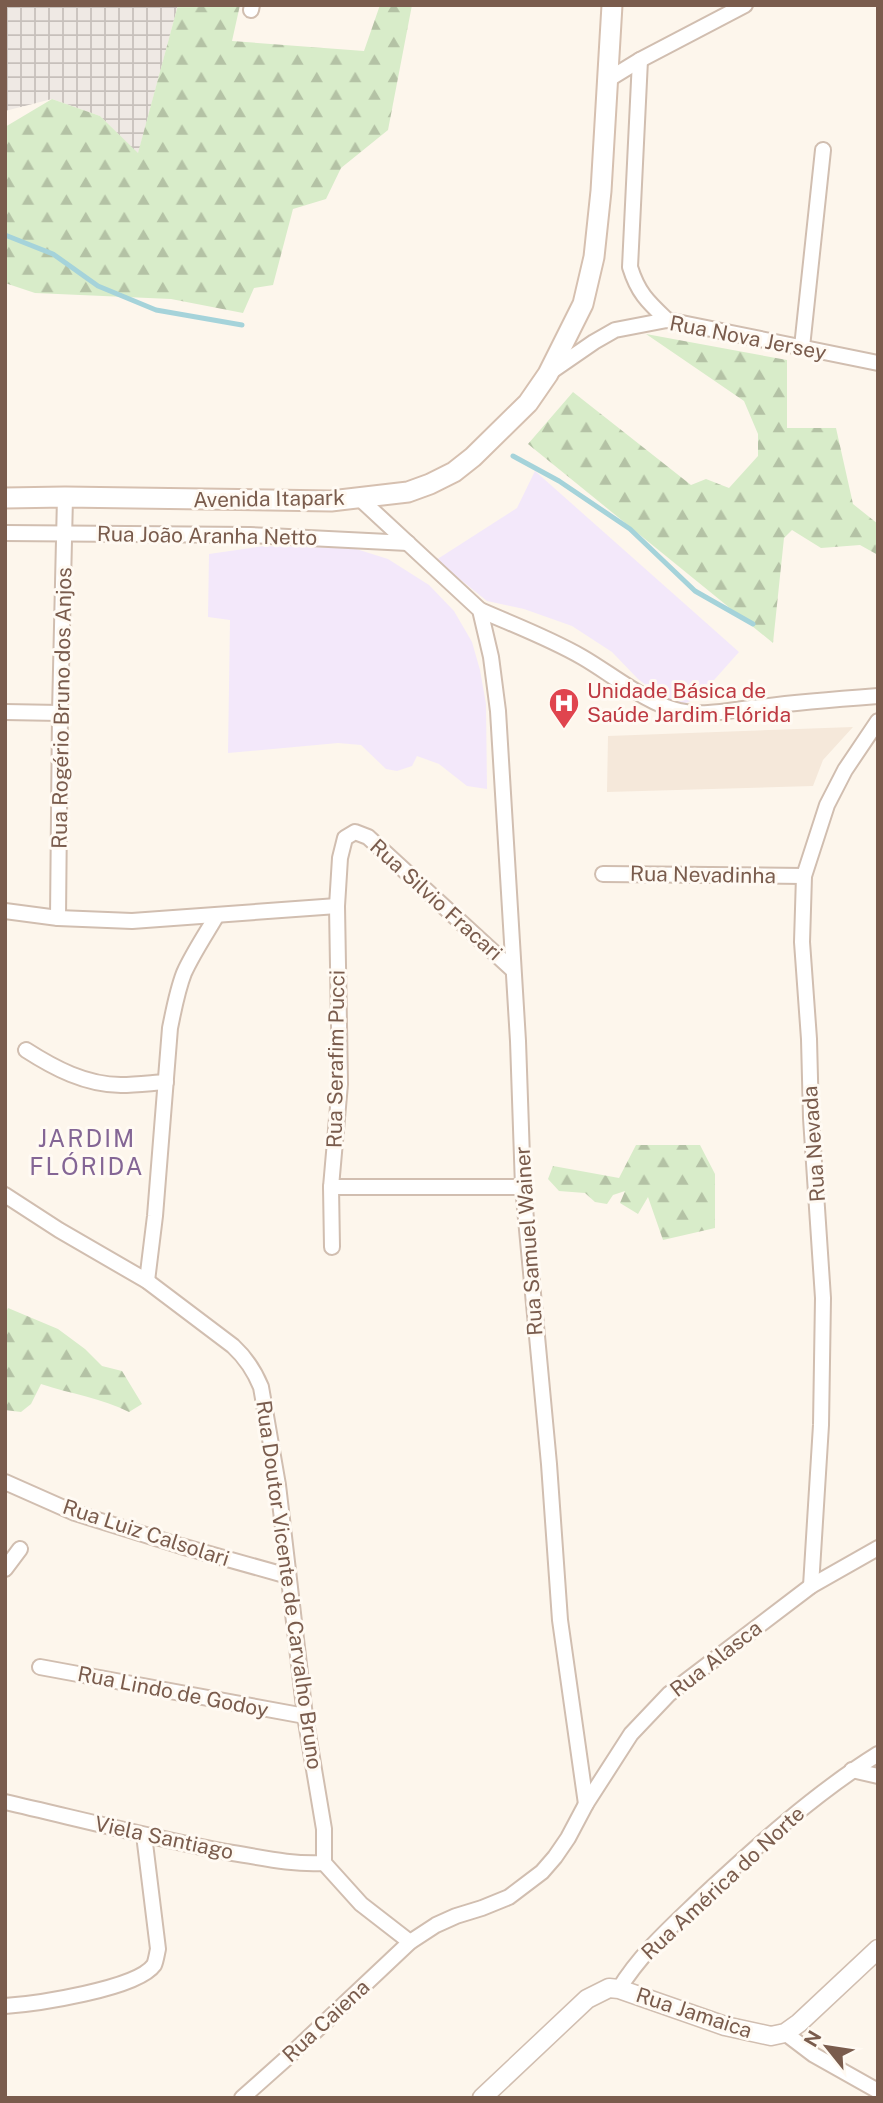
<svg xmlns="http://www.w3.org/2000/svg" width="883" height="2103" viewBox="0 0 883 2103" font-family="'Public Sans',sans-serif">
  <defs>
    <pattern id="industrial-grid" width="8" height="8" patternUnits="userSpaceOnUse" patternTransform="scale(1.75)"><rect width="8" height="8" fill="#efe9e4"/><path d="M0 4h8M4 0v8" fill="none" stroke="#c7c0bb"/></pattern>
    <pattern id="forest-firs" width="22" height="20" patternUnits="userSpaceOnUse" patternTransform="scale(1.75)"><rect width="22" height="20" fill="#d8ecc9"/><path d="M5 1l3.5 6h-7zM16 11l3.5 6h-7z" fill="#b4c2a5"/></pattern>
  </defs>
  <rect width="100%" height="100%" fill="#fdf6ec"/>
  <polygon fill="#f5e8da" points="853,727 823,760 813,786 607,792 608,736"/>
  <polygon fill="url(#industrial-grid)" points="5,5 178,5 138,154 100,116 52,99 5,111"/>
  <g fill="#f3e8fa">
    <polygon points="535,471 739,652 698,698 684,704 662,697 638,679 612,652 572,626 524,609 487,601 436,560 517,508"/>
    <polygon points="264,546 353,548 388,559 429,585 454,611 472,642 480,670 486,704 487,789 467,786 439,764 417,756 412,766 397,771 386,769 361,745 338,743 228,753 230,620 208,617 209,554"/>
  </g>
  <g fill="url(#forest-firs)">
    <polygon points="178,5 240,5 232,41 364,51 380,5 412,5 388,130 341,168 326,199 293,209 273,285 254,288 243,313 171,299 35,293 5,283 5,127 52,99 100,116 138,153"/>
    <polygon points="646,334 787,360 787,428 836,428 853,504 878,524 878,555 860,545 821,548 792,530 784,538 773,643 528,444 573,392 691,485 706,479 729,488 758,456 758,434 744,401"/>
    <polygon points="636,1145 700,1145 715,1174 715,1228 663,1240 648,1197 638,1214 620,1203 625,1191 613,1195 607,1204 595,1202 585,1193 559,1191 548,1179 553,1166 619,1178"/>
    <path d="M8,1308L58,1329L85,1349L102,1366L122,1371L142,1404L129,1412C102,1398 71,1394 41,1384L31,1404L21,1412L5,1410V1315Z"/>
  </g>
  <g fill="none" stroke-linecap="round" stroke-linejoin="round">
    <g stroke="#a5d3da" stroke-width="5">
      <polyline points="5,235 53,254 98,286 156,310 242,325"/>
      <polyline points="513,456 559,481 630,529 695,591 753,624"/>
    </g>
    <g stroke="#d1beb0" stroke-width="18">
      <g id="minor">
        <polyline points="251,10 252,5"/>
        <path d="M640,60L630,267C638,293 648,302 667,320"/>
        <polyline points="609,79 640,60 745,5"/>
        <polyline points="802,347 823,150"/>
        <polyline points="549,373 594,342 615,330 667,320 878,363"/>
        <polyline points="358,497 480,610 491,657 498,711 518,1041 523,1187 549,1464 560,1620 586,1804"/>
        <polyline points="5,533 250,535 408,543"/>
        <path d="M480,610C514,625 549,638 582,657C610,673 649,705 680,711C705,717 735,709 760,707C799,702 838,699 878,696"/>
        <polyline points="5,712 60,713"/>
        <polyline points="603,874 804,876"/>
        <polyline points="5,911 58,918 132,921 337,906"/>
        <polyline points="58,918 60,713 65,497"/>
        <polyline points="513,970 368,837 355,832 345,838 340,858 337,906 340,1084 331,1187 523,1187"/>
        <path d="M26,1050C54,1068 86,1085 121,1085C136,1085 151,1083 166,1082"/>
        <polyline points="331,1187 332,1247"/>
        <path d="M5,1195L59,1230L147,1281L233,1346C246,1358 254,1370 261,1387L278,1485L305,1716L324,1829V1863L361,1904L410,1942"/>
        <path d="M147,1281L155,1216L170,1028C174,1009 177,991 184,973C193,953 206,934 217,915"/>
        <polyline points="5,1482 75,1513 181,1546 288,1576"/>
        <polyline points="5,1569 20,1549"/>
        <polyline points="811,1586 821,1425 823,1298 811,1118 809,1039 802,942 804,876 827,805 845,770 878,721"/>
        <polyline points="40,1667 305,1716"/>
        <polyline points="852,1770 878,1776"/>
        <path d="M5,1802C79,1819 153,1838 227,1852C259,1857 291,1865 324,1863"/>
        <path d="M619,1989C641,1953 672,1926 702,1897C757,1846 814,1794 878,1754"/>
        <path d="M5,2006C35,2004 137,1989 154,1965C156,1961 157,1953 158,1949L144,1835"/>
        <polyline points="785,2033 814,2055 878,2091"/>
        <polyline points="242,2098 288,2057 410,1942 436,1925 456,1916 482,1908 509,1897 542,1872 555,1857 568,1838 586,1804 631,1734 669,1694 811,1586 878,1548"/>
      </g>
    </g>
    <g stroke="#d1beb0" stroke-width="21">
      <polyline id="tertiary" points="482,2098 587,1999 609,1988 619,1989 725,2026 771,2036 785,2033 799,2023 878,1949"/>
    </g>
    <g stroke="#d6c0b0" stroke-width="23">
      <polyline id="secondary" points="5,498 65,497 331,501 408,492 430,484 454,472 473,457 528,403 548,374 583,304 594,257 601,191 612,5"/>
    </g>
    <use href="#minor" stroke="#fff" stroke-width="14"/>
    <use href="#tertiary" stroke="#fff" stroke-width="18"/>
    <use href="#secondary" stroke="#fff" stroke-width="19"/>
  </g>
  <defs>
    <g id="hospital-pin" transform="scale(1.575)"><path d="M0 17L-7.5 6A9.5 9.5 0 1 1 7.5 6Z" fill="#e0444e" stroke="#fffaf3"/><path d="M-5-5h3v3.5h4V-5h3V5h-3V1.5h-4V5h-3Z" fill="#fff"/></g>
  </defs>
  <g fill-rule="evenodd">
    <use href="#hospital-pin" x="564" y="703"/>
  </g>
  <g text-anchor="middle" stroke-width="6" stroke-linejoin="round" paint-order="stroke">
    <g font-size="21" fill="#7a5c4d" stroke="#fffaf3">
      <text transform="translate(748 338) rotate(11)" y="7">Rua Nova Jersey</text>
      <text transform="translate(269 499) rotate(-1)" y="7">Avenida Itapark</text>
      <text transform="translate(207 536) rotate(1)" y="7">Rua João Aranha Netto</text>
      <text transform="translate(62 708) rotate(-89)" y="7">Rua Rogério Bruno dos Anjos</text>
      <text transform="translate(703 875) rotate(1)" y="7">Rua Nevadinha</text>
      <text transform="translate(436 900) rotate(42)" y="7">Rua Silvio Fracari</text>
      <text transform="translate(336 1059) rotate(-89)" y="7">Rua Serafim Pucci</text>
      <text transform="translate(814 1144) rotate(-94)" y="7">Rua Nevada</text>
      <text transform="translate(529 1241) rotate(-94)" y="7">Rua Samuel Wainer</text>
      <text transform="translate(146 1533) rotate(18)" y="7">Rua Luiz Calsolari</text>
      <text transform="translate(289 1585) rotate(82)" y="7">Rua Doutor Vicente de Carvalho Bruno</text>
      <text transform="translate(716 1659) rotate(-38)" y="7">Rua Alasca</text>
      <text transform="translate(173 1692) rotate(11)" y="7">Rua Lindo de Godoy</text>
      <text transform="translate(164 1838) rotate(12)" y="7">Viela Santiago</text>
      <text transform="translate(723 1883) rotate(-43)" y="7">Rua América do Norte</text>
      <text transform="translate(694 2013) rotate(18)" y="7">Rua Jamaica</text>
      <text transform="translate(326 2021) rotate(-43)" y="7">Rua Caiena</text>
    </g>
    <g font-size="21" fill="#be3a42" stroke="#fffaf3" text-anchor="start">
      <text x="587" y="698">Unidade Básica de<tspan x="587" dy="24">Saúde Jardim Flórida</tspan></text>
    </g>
    <g font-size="24" letter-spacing="2" fill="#846695" stroke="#fffaf3">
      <text x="87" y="1147">JARDIM<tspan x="87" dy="28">FLÓRIDA</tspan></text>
    </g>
  </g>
  <rect width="883" height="2103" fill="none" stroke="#7a5c4d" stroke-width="14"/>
  <g transform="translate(827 2047) rotate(300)" stroke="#fffaf3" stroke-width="5" paint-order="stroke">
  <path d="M0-5L12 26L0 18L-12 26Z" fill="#7a5c4d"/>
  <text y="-10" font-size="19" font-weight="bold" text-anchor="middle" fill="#7a5c4d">N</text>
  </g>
</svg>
